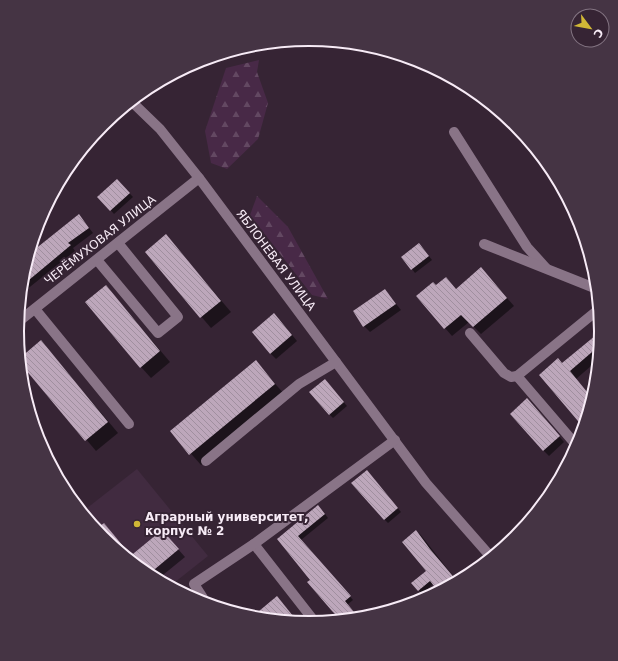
<svg xmlns="http://www.w3.org/2000/svg" width="618" height="661" viewBox="0 0 618 661" font-family="'DejaVu Sans',sans-serif">
  <defs>
    <pattern id="forest-firs" width="22" height="20" patternUnits="userSpaceOnUse"><rect width="22" height="20" fill="#482947"/><path d="M5 1l3.5 6h-7zM16 11l3.5 6h-7z" fill="#634862"/></pattern>
    <pattern id="building-back-hatch" width="6" height="6" patternUnits="userSpaceOnUse"><rect width="6" height="6" fill="#bda7bb"/><path d="M-1 5l2 2M0 0l6 6M5-1l2 2" fill="none" stroke="#a08f9f"/></pattern>
  </defs>
  <rect width="100%" height="100%" fill="#362434"/>
  <polygon fill="#412b40" points="137,469 208,556 170,586 147,573 102,537 82,512"/>
  <g fill="url(#forest-firs)">
    <polygon points="259,60 257,72 268,103 258,139 227,169 211,163 205,131 226,68"/>
    <polygon points="257,196 288,227 328,299 312,295 250,215"/>
  </g>
  <g fill="#0007">
    <polygon points="117,180 133,197 114,214 99,197"/>
    <polygon points="79,215 93,233 73,248 75,251 21,294 23,273 28,255"/>
    <polygon points="166,236 231,312 211,328 146,252"/>
    <polygon points="422,247 432,260 415,273 412,269"/>
    <polygon points="488,276 514,306 481,334 469,322 452,336 445,328 436,287 456,290"/>
    <polygon points="106,286 170,362 151,378 141,367"/>
    <polygon points="385,290 401,310 370,332 364,326"/>
    <polygon points="280,320 297,341 276,359 270,353"/>
    <polygon points="601,332 598,360 576,379 592,398 584,426 540,375 563,364"/>
    <polygon points="41,341 118,433 96,451 20,361 20,359"/>
    <polygon points="256,362 285,395 201,465 171,431"/>
    <polygon points="328,384 347,406 333,418 329,414"/>
    <polygon points="533,405 564,442 549,456 543,450"/>
    <polygon points="370,475 401,512 388,523 384,519"/>
    <polygon points="322,510 328,518 301,540 353,600 347,605 358,618 341,619 309,582 312,580 278,539"/>
    <polygon points="104,524 132,556 162,531 185,557 158,579 147,573 102,537"/>
    <polygon points="416,531 420,534 457,581 439,591 433,584 422,594 419,590 427,571"/>
  </g>
  <g fill="url(#building-back-hatch)">
    <polygon points="117,179 130,193 110,211 97,197"/>
    <polygon points="79,214 89,228 68,243 71,245 29,280 23,273 29,254"/>
    <polygon points="166,234 221,301 200,318 145,252"/>
    <polygon points="419,243 429,256 411,270 401,257"/>
    <polygon points="481,267 507,298 473,327 461,315 444,329 416,296 433,282 436,285 446,277 456,289"/>
    <polygon points="106,285 160,351 140,368 85,302"/>
    <polygon points="385,289 396,304 363,327 353,311"/>
    <polygon points="274,313 292,335 270,354 252,332"/>
    <polygon points="601,331 599,346 570,371 592,398 583,427 539,375 558,358 562,363"/>
    <polygon points="41,340 108,422 85,441 20,363 20,358"/>
    <polygon points="256,360 275,384 189,455 170,431"/>
    <polygon points="325,379 344,402 329,415 309,392"/>
    <polygon points="527,398 560,436 543,451 510,414"/>
    <polygon points="367,470 398,508 384,520 351,483"/>
    <polygon points="318,505 325,514 298,536 351,596 345,601 354,612 346,619 340,619 332,611 307,582 310,580 277,539"/>
    <polygon points="104,523 128,552 125,555 102,537 96,529"/>
    <polygon points="162,530 179,549 149,574 128,558"/>
    <polygon points="416,530 430,549 457,581 438,591 430,581 418,591 411,583 426,571 402,542"/>
    <polygon points="277,596 297,621 252,617"/>
  </g>
  <g fill="none" stroke-linecap="round" stroke-linejoin="round">
    <g stroke="#897487" stroke-width="10">
      <polyline points="131,101 160,129 199,178 426,483 491,557"/>
      <polyline points="454,132 527,247 546,268"/>
      <polyline points="484,244 597,289"/>
      <polyline points="97,260 158,333 178,317 118,243"/>
      <polyline points="35,309 129,424"/>
      <polyline points="18,322 199,178"/>
      <polyline points="470,333 504,373 511,377 517,376 599,309"/>
      <polyline points="517,376 577,446"/>
      <polyline points="206,461 299,384 336,362"/>
      <polyline points="254,544 315,622"/>
      <polyline points="203,602 203,598 194,584 254,544 395,440"/>
    </g>
  </g>
  <circle fill="#d0b736" stroke="#362434" stroke-width="1.5" cx="137" cy="524" r="4"/>
  <g text-anchor="middle" stroke-width="4" stroke-linejoin="round" paint-order="stroke">
    <g font-size="12" fill="#f7ebf6" stroke="#362434">
      <text transform="translate(100 240) rotate(-38)" y="4">ЧЕРЁМУХОВАЯ УЛИЦА</text>
      <text transform="translate(276 260) rotate(53)" y="4">ЯБЛОНЕВАЯ УЛИЦА</text>
    </g>
    <g font-size="12" font-weight="bold" fill="#f7ebf6" stroke="#362434" text-anchor="start">
      <text x="145" y="521">Аграрный университет,<tspan x="145" dy="14">корпус № 2</tspan></text>
    </g>
  </g>
  <path d="M0 0H618V661H0ZM24 331a285 285 0 1 1 570 0a285 285 0 1 1-570 0Z" fill="#453444" fill-rule="evenodd"/>
  <path fill="none" stroke="#f7ebf6" stroke-width="2" d="M24 331a285 285 0 1 1 570 0a285 285 0 1 1-570 0Z"/>
  <g transform="translate(590 28) rotate(122)"><circle r="19" fill="#362434" stroke="#837482"/>
  <path d="M0-3L7 15L0 10L-7 15Z" fill="#d0b736"/>
  <text y="-6" font-size="11" font-weight="bold" text-anchor="middle" fill="#f7ebf6">С</text>
  </g>
</svg>
